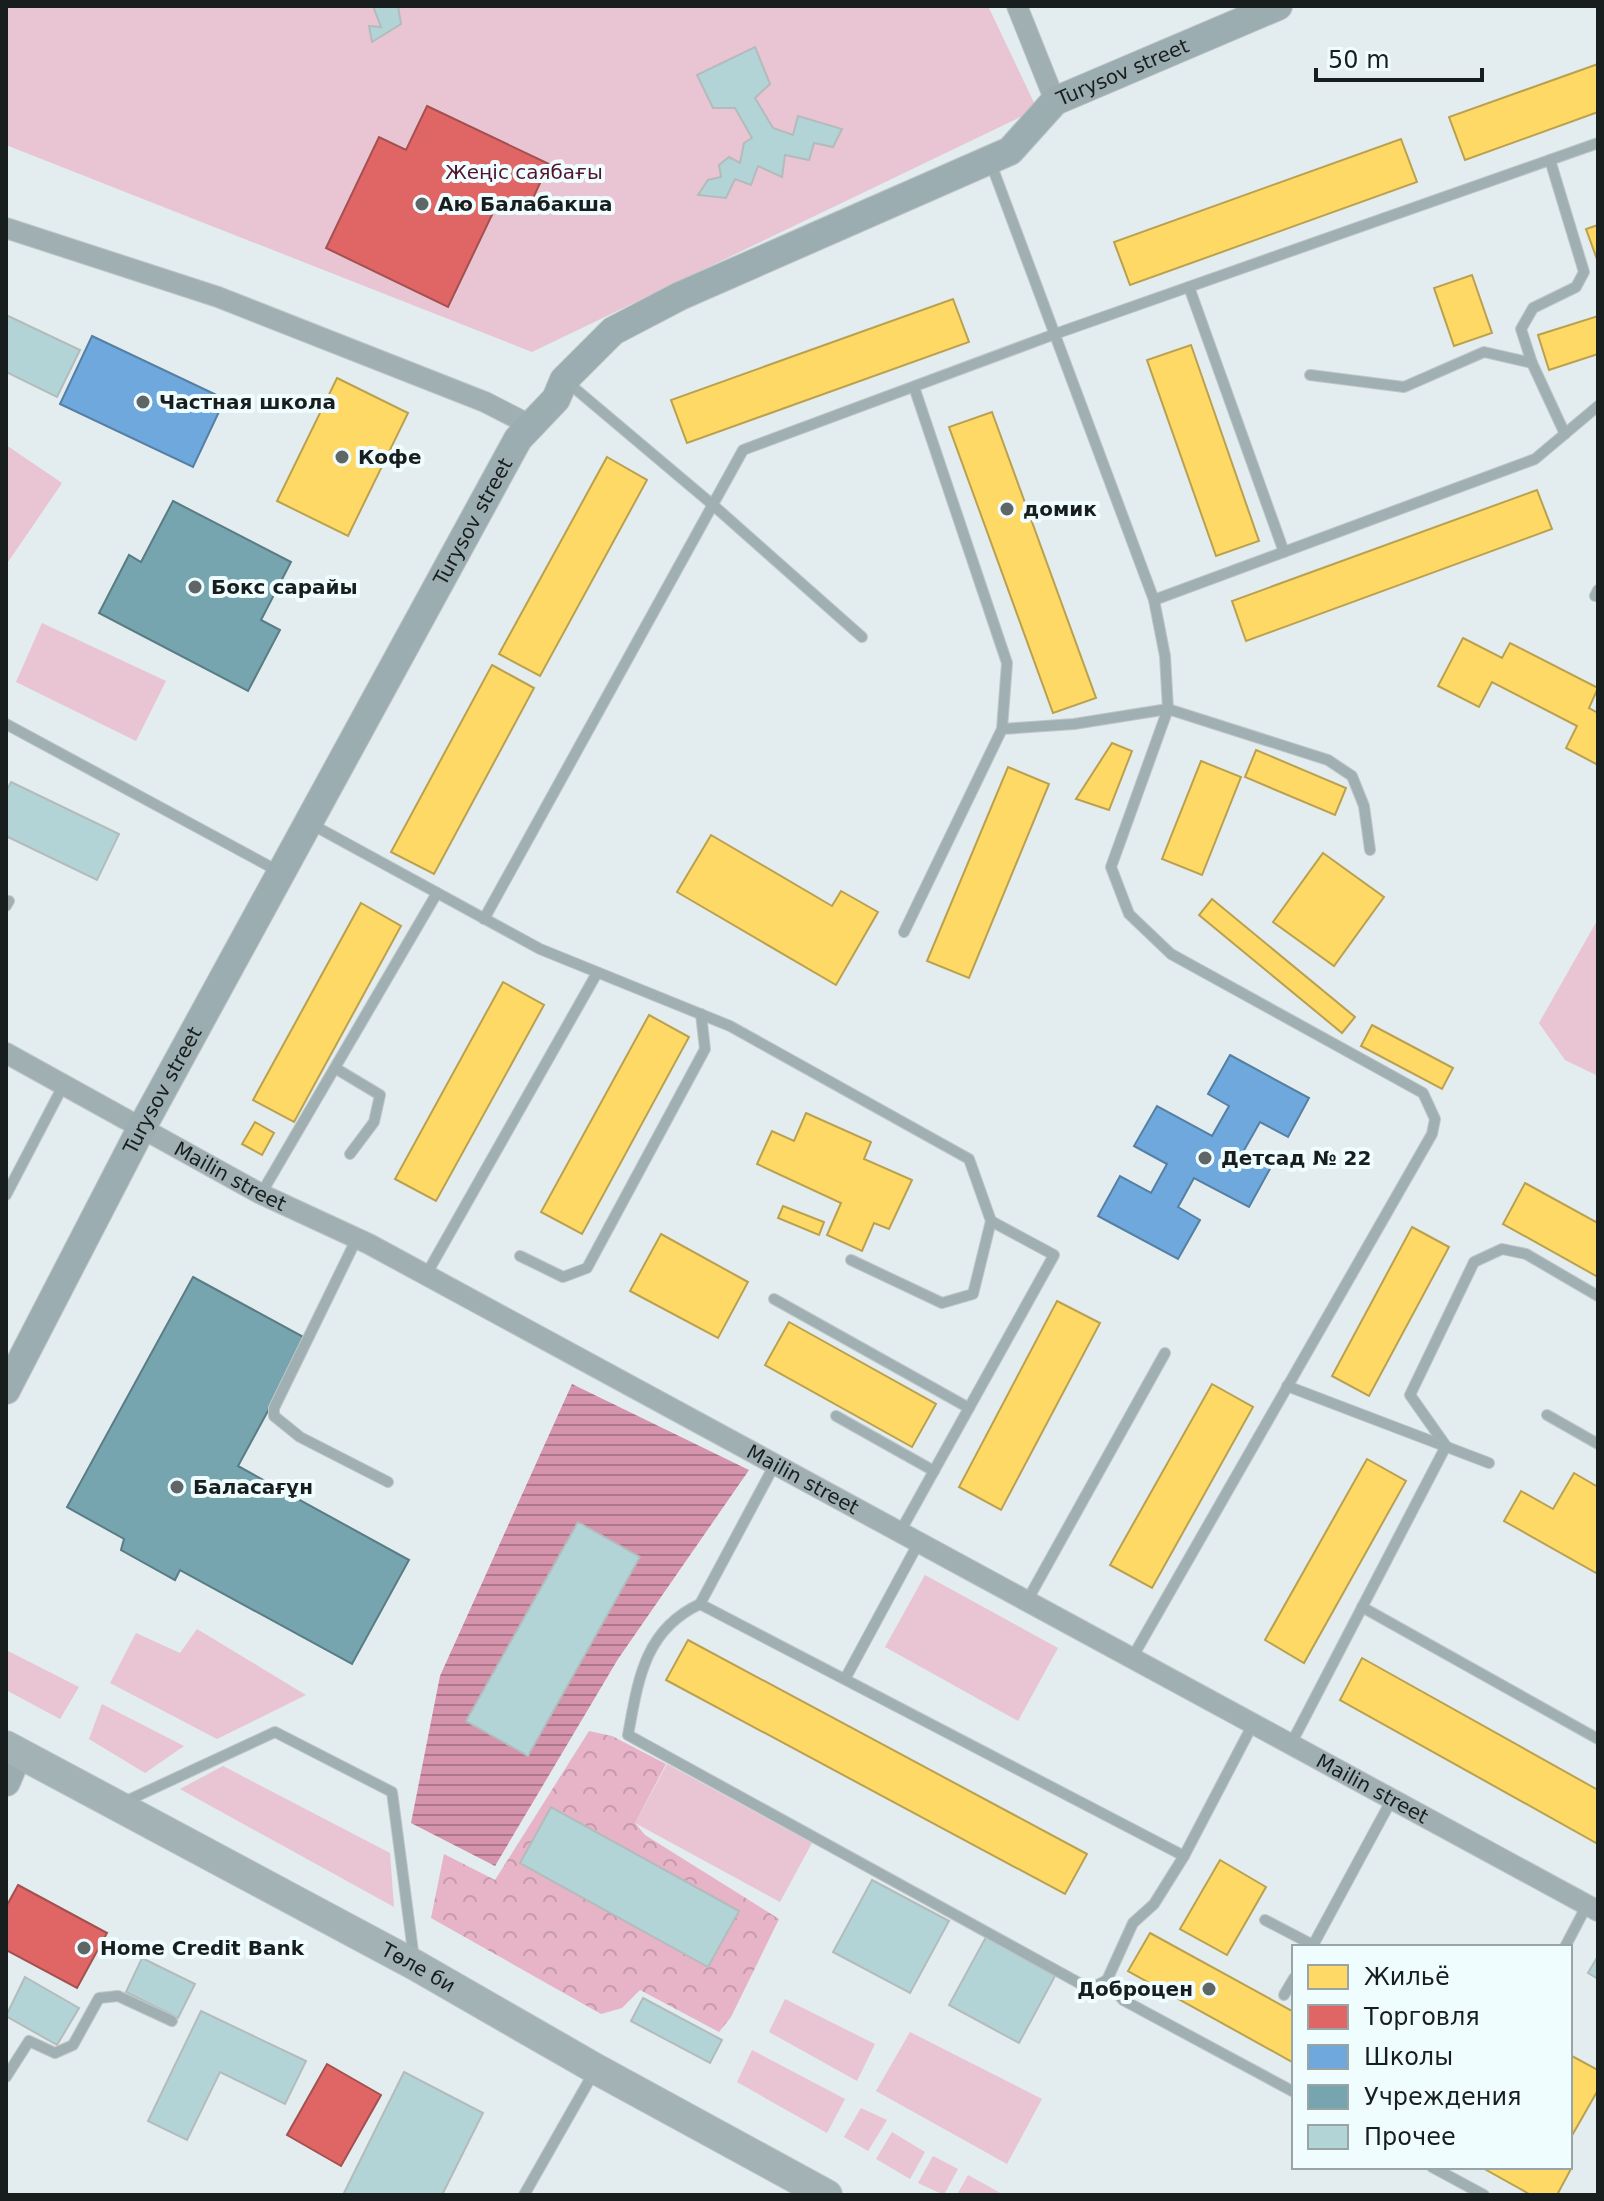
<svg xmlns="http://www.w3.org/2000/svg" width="1604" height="2201" viewBox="0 0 1604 2201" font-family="'DejaVu Sans',sans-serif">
  <defs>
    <pattern id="forest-crowns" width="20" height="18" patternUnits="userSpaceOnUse" patternTransform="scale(2)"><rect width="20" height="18" fill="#e7b3c7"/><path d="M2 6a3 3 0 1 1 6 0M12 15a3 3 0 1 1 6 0" fill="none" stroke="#c59aaa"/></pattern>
    <pattern id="water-rules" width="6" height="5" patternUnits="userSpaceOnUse" patternTransform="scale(2)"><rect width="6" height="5" fill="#d593ac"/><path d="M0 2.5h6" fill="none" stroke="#ac778b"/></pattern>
  </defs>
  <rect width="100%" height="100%" fill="#e3ecee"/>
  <g fill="#e9c4d2">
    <polygon points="6,6 988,6 1037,109 532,352 6,145"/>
    <polygon points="6,445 62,483 6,565"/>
    <polygon points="42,623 166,681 136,741 16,682"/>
    <polygon points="1598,919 1598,1076 1565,1060 1539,1023"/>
    <polygon points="925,1575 1058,1648 1018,1721 885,1647"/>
    <polygon points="197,1629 306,1695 217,1739 110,1683 136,1633 180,1653"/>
    <polygon points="6,1650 79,1687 60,1719 6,1690"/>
    <polygon points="102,1704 184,1746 145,1773 89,1739"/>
    <polygon points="667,1764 812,1843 780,1902 635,1823"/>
    <polygon points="223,1766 390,1853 394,1907 180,1789"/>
    <polygon points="785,1999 875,2044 857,2081 769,2032"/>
    <polygon points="910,2032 1042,2099 1007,2164 876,2091"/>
    <polygon points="752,2050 845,2099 827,2133 737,2082"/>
    <polygon points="861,2108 887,2120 868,2151 844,2137"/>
    <polygon points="892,2132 925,2152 910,2179 876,2159"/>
    <polygon points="933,2156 958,2169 944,2195 918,2183"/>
    <polygon points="968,2175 1004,2195 957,2195"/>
  </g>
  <polygon fill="url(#forest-crowns)" points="589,1731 612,1736 666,1764 635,1823 645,1835 779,1919 731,2017 719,2032 640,1990 622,2008 601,2014 431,1918 444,1854 495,1880"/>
  <polygon fill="url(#water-rules)" points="572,1384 749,1470 618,1659 495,1866 411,1823 440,1676"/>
  <g fill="#ffd966" stroke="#baa150" stroke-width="2">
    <polygon points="1598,64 1598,112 1465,160 1449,117"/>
    <polygon points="1401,139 1417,182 1130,285 1114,242"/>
    <polygon points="1598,225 1598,262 1586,229"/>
    <polygon points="1472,275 1492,333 1454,346 1434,288"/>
    <polygon points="953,299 969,342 687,443 671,400"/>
    <polygon points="1598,316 1598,354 1549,370 1538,335"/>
    <polygon points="1191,345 1259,541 1216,556 1147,360"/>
    <polygon points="337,378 408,413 348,536 277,501"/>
    <polygon points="992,412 1096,698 1053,713 949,427"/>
    <polygon points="607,457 647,480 540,676 499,654"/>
    <polygon points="1537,490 1552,529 1246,641 1232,601"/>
    <polygon points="1463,638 1502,658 1510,643 1598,688 1589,708 1598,713 1598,765 1566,748 1577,726 1492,682 1479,707 1438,686"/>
    <polygon points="492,665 534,688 434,874 391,852"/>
    <polygon points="1112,743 1132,751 1109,810 1076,799"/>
    <polygon points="1256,750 1346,788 1335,815 1245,777"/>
    <polygon points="1201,761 1241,777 1202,875 1162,859"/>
    <polygon points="1008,767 1049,784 969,978 927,961"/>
    <polygon points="711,835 832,906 841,891 878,912 836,985 677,892"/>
    <polygon points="1323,853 1384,897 1334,966 1273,922"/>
    <polygon points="1212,899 1355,1017 1342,1033 1199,915"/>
    <polygon points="361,903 401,926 294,1122 253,1100"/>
    <polygon points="503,982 544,1005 436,1201 395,1179"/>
    <polygon points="649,1015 689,1037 582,1234 541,1212"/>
    <polygon points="1372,1025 1453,1068 1442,1089 1361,1046"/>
    <polygon points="806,1113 871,1142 864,1159 912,1180 889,1229 874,1223 862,1251 827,1235 841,1203 757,1164 772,1131 794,1141"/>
    <polygon points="255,1122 274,1133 262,1155 242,1144"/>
    <polygon points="1525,1183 1598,1223 1598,1277 1503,1224"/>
    <polygon points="783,1206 824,1222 819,1235 778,1218"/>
    <polygon points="1412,1227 1449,1247 1369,1396 1332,1376"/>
    <polygon points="661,1234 748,1282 718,1338 630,1291"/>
    <polygon points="1057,1301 1100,1323 1001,1510 959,1487"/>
    <polygon points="789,1322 936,1404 912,1447 765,1365"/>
    <polygon points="1212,1384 1253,1407 1152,1588 1110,1565"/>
    <polygon points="1367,1459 1406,1481 1304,1663 1265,1640"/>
    <polygon points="1574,1473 1598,1487 1598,1574 1504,1521 1521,1491 1553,1509"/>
    <polygon points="688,1640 1087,1854 1065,1894 666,1680"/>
    <polygon points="1362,1658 1598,1790 1598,1844 1340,1700"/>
    <polygon points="1220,1860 1266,1887 1227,1955 1180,1929"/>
    <polygon points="1150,1933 1294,2012 1294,2063 1128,1971"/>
    <polygon points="1570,2055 1598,2070 1598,2090 1570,2139"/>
    <polygon points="1570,2166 1572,2167 1557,2195 1531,2195 1481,2167"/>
  </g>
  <g fill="#e06666" stroke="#a45050" stroke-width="2">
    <polygon points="427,106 549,164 527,211 500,198 448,307 326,248 379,137 406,150"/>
    <polygon points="18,1885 107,1933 77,1988 6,1950 6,1907"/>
    <polygon points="327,2064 381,2095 341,2166 287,2135"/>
  </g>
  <g fill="#6fa8dc" stroke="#557fa3" stroke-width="2">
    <polygon points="92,336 225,399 193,467 60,404"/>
    <polygon points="1230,1055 1309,1098 1288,1137 1260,1122 1243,1152 1271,1167 1249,1207 1194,1178 1178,1207 1200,1220 1178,1259 1098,1216 1120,1176 1151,1193 1167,1164 1134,1146 1157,1106 1212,1136 1229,1106 1208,1094"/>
  </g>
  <g fill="#76a5af" stroke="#5a7c84" stroke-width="2">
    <polygon points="173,501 291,562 261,620 280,630 248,691 99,613 129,555 141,562"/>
    <polygon points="193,1277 307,1339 238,1466 409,1560 352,1664 180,1570 175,1580 121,1550 124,1539 67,1507"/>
  </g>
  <g fill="#b2d4d7" stroke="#b4bbbc" stroke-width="2">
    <polygon points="373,6 398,6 401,24 372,42 369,26 381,27"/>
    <polygon points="755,47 770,84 755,98 773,128 793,135 798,116 842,129 833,147 814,143 809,160 785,155 782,177 758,166 751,185 735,179 726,198 698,195 708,180 721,177 719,165 729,157 740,163 744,143 752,138 735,108 713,108 697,75"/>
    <polygon points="6,315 80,350 57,397 6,372"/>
    <polygon points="11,782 119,834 97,880 6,836 6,792"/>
    <polygon points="578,1522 640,1557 528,1756 466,1721"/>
    <polygon points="551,1807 739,1911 708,1967 520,1863"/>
    <polygon points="872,1880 949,1921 910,1993 833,1952"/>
    <polygon points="986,1937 1055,1976 1019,2043 949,2005"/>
    <polygon points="1598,1956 1598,1979 1588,1973"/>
    <polygon points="142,1958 195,1984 178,2018 126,1992"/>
    <polygon points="25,1977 79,2008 57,2045 6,2016"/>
    <polygon points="643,1998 722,2040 710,2063 631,2021"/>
    <polygon points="201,2011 306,2061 285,2104 220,2072 187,2140 148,2121"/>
    <polygon points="404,2072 483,2113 442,2195 343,2195"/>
  </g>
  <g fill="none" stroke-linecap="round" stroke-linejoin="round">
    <g stroke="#bfc6c8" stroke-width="12">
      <g id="service">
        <polyline points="1550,160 1584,272 1576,287 1533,308 1521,329 1532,363 1565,434"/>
        <polyline points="990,161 1154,600 1165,656 1168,709 1111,867 1129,914 1171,954 1423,1093 1435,1119 1432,1134 1132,1658"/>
        <polyline points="1189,287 1284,552"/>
        <polyline points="1310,375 1404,387 1484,352 1532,363"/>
        <polyline points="566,381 713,505 862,637"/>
        <polyline points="1595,596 1598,590"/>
        <polyline points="1154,600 1535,459 1598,406"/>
        <polyline points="6,724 280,872"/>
        <polyline points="1002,729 1074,724 1168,709 1328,760 1352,776 1364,806 1370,850"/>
        <polyline points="311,824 540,949 730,1026 969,1159 991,1221 973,1294 942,1303 851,1260"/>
        <polyline points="6,906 9,901"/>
        <polyline points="484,919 743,450 1055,334 1598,143"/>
        <polyline points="904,932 1002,729 1007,663 914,387"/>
        <polyline points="335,1068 380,1095 374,1122 350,1154"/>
        <polyline points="261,1194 437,893"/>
        <polyline points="6,1195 63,1086"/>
        <polyline points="357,1238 274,1408 274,1416 300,1437 388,1482"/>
        <polyline points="520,1256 563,1277 587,1268 705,1049 701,1014"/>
        <polyline points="426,1275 597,973"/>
        <polyline points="774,1299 969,1408"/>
        <polyline points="1287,1386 1489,1463"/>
        <polyline points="1547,1415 1598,1444"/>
        <polyline points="836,1416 934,1471"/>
        <path d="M775,1464L700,1604C644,1630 638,1681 628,1735L1090,1989L1107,1980"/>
        <polyline points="900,1532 1054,1255 991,1221"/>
        <polyline points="1027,1601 1165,1353"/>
        <polyline points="700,1604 1184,1856"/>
        <polyline points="1362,1607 1598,1739"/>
        <polyline points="845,1679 919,1542"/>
        <polyline points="1253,1724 1184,1856 1154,1904 1133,1923 1107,1980 1123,2000 1294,2092"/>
        <polyline points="1291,1744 1446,1446 1410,1395 1474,1262 1502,1249 1526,1254 1598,1296"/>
        <polyline points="122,1803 275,1732 392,1792 414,1959"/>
        <polyline points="1265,1920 1313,1945"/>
        <polyline points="1312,1947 1392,1799"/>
        <polyline points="1565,1947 1587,1905"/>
        <polyline points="1284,1995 1294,1978"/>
        <polyline points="6,2077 29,2041 55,2053 73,2045 99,1998 118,1996 172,2021"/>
        <polyline points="1432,2167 1484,2195"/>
        <polyline points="524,2195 594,2072"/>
      </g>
    </g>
    <g stroke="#bfc6c8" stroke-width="22">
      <g id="minor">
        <polyline points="1017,6 1055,101"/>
        <polyline points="6,228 218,297 485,402 530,425"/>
        <path id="s1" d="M6,1053L261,1194L369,1244L1598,1911"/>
      </g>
    </g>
    <g stroke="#bfc6c8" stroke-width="30">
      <g id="secondary">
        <path id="s2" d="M6,1390L141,1129L518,439L556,399L564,380L613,331L680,296L1010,151L1055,101L1278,6"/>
        <polyline points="6,1782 18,1754"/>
      </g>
    </g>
    <g stroke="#bfc6c8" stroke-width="32">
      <g id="primary">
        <path id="s3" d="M6,1746L415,1965L596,2069L827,2195"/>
      </g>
    </g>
    <use href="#service" stroke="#a0b0b2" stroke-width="10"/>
    <use href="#minor" stroke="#a0b0b2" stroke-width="20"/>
    <use href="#secondary" stroke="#9badb0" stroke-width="28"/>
    <use href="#primary" stroke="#a3b2b4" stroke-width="30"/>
  </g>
  <g fill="#5f6667" stroke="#effdfe" stroke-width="3">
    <circle cx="422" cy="204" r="8"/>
    <circle cx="143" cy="402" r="8"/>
    <circle cx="342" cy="457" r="8"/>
    <circle cx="1007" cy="509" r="8"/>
    <circle cx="195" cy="587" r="8"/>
    <circle cx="1205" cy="1158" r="8"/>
    <circle cx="177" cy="1487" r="8"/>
    <circle cx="84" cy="1948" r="8"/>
    <circle cx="1209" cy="1989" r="8"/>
  </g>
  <g text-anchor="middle" stroke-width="8" stroke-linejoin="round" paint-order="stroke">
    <g font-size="20" fill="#181e1e" stroke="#effdfe">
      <text dy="7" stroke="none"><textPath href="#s2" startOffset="1802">Turysov street</textPath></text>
      <text dy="7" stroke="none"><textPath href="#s2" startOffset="986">Turysov street</textPath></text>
      <text dy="7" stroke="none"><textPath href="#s2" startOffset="338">Turysov street</textPath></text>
      <text dy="7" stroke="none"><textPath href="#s1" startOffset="256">Mailin street</textPath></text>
      <text dy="7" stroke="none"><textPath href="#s1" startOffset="904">Mailin street</textPath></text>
      <text dy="7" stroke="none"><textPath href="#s1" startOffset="1552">Mailin street</textPath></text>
      <text dy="7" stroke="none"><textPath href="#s3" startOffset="468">Төле би</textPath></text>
    </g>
    <g font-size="20" fill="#51132d" stroke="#effdfe">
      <text x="524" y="179">Жеңіс саябағы</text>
    </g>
    <g font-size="20" font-weight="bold" fill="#181e1e" stroke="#effdfe" text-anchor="start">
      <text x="438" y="211">Аю Балабакша</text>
      <text x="159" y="409">Частная школа</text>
      <text x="358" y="464">Кофе</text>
      <text x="1023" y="516">домик</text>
      <text x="211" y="594">Бокс сарайы</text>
      <text x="1221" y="1165">Детсад № 22</text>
      <text x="193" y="1494">Баласағұн</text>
      <text x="100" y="1955">Home Credit Bank</text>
      <text x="1193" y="1996" text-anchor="end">Доброцен</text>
    </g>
  </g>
  <rect width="1604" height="2201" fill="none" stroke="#181e1e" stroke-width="16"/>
  <rect x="1292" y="1945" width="280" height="224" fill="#effdfe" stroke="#99a4a4" stroke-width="2"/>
  <rect x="1308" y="1965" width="40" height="24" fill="#ffd966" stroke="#99a4a4" stroke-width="2"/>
  <text x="1364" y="1985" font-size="24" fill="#181e1e">Жильё</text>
  <rect x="1308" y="2005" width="40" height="24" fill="#e06666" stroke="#99a4a4" stroke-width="2"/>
  <text x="1364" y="2025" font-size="24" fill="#181e1e">Торговля</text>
  <rect x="1308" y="2045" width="40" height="24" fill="#6fa8dc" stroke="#99a4a4" stroke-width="2"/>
  <text x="1364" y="2065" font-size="24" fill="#181e1e">Школы</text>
  <rect x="1308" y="2085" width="40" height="24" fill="#76a5af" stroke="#99a4a4" stroke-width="2"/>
  <text x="1364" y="2105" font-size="24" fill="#181e1e">Учреждения</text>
  <rect x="1308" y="2125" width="40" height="24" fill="#b2d4d7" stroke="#99a4a4" stroke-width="2"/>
  <text x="1364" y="2145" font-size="24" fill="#181e1e">Прочее</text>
  <path d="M1316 68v12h166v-12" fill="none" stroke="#181e1e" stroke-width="4"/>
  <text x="1328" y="68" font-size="24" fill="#181e1e" stroke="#effdfe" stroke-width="6" paint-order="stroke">50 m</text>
</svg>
